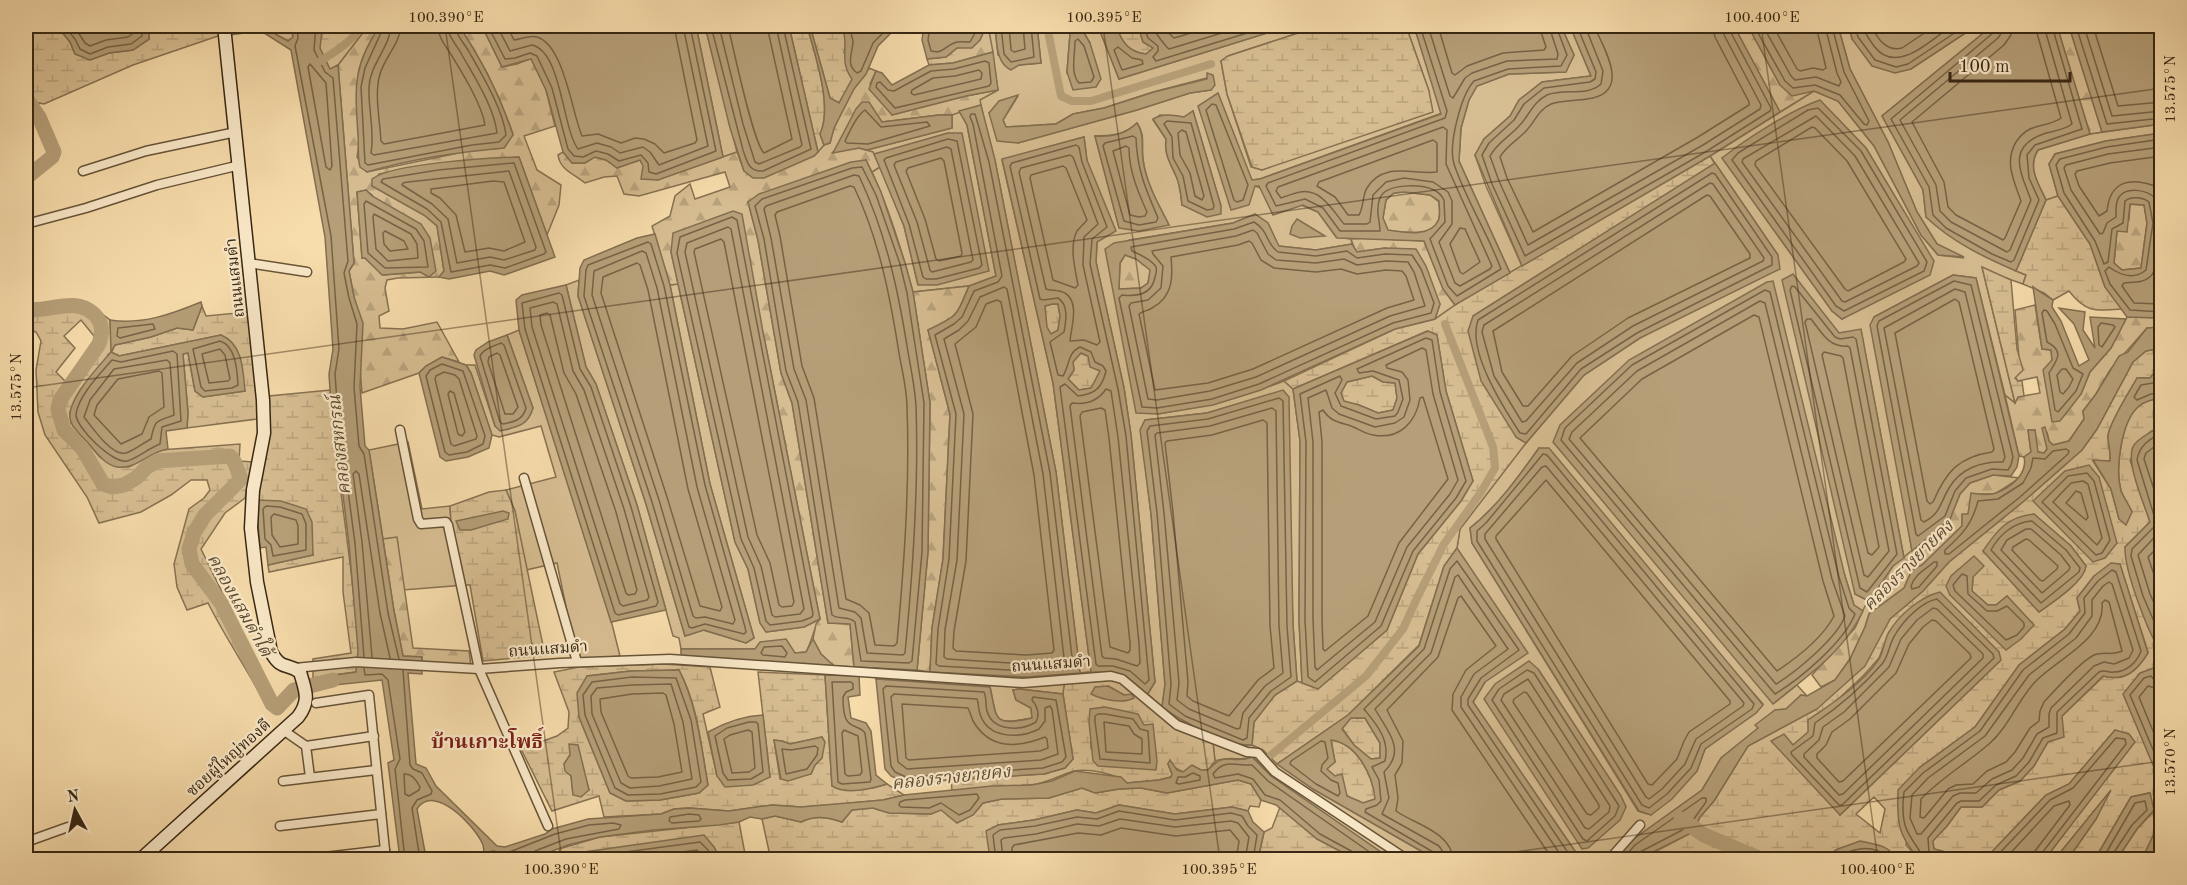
<svg xmlns="http://www.w3.org/2000/svg" width="2187" height="885" viewBox="0 0 2187 885" font-family="'Old Standard TT','Noto Serif Thai',serif">
  <defs>
    <pattern id="forest-firs" width="22" height="20" patternUnits="userSpaceOnUse" patternTransform="scale(1.5)"><rect width="22" height="20" fill="#d7be92"/><path d="M5 1l3.5 6h-7zM16 11l3.5 6h-7z" fill="#b9a37d"/></pattern>
    <pattern id="wetland-marsh" width="20" height="14" patternUnits="userSpaceOnUse" patternTransform="scale(1.5)"><rect width="20" height="14" fill="#d7be92"/><path d="M1 5h8M5 5V1M11 12h8M15 12V8" fill="none" stroke="#b9a37d"/></pattern>
  </defs>
  <rect width="100%" height="100%" fill="#f8ddac"/>
  <filter id="stains"><feTurbulence type="fractalNoise" baseFrequency=".00333" numOctaves="4"/><feColorMatrix values="0 0 0 0 .2 0 0 0 0 .09 0 0 0 0 .02 0 0 0 .5 -.17"/></filter>
  <radialGradient id="worn" r=".72"><stop offset=".6" stop-color="#630" stop-opacity="0"/><stop offset="1" stop-color="#630" stop-opacity=".3"/></radialGradient>
  <g fill="#d7be92" stroke="#877252" stroke-width="1.5" fill-rule="evenodd">
    <polygon points="696,26 705,26 737,152 723,157"/>
    <path d="M988,26H995L998,55L1019,65L1041,63L1037,26H1067L1070,34L1067,72L1090,43L1080,26H1098L1119,79L1290,26H1320L1228,56L1221,61L1227,94L1251,167L1262,170L1429,91L1406,26H1414L1442,113L1260,179L1252,180L1199,106L1255,186L1318,212L1336,237L1351,239L1352,244L1316,250L1278,246L1268,223L1255,214L1233,223L1129,240L1158,414C1203,406 1241,398 1284,381L1293,389L1300,441L1299,620L1302,683L1297,681L1293,625L1283,391L1207,413L1145,420L1141,430L1151,514L1165,685L1162,707L1147,695L1155,682L1131,435L1124,388L1096,262L1097,242L1084,137L1002,160L1053,383L1091,672L1080,673L1056,472L995,161L979,100L998,90ZM1207,78L1211,90L1190,93L1137,110L1018,143L989,113L1018,96L1003,120L1006,127L1056,124L1073,114L1104,108L1153,92ZM1193,111L1221,206L1182,205C1181,195 1180,184 1176,176C1170,162 1164,155 1166,139L1153,120L1160,115L1184,117ZM1137,123C1146,135 1141,146 1143,159C1146,183 1158,204 1169,225L1119,227L1095,136C1111,136 1124,135 1137,123Z"/>
    <polygon points="1561,26 1570,26 1591,76 1542,82 1519,100 1510,116 1484,139 1475,155 1486,186 1522,266 1510,273 1459,161 1461,128 1469,100 1477,86 1509,74 1565,72 1574,55"/>
    <path d="M1838,26H1849L1852,39L1911,69L1976,26H1992L1882,116L1923,190L1926,217C1955,244 1990,260 2026,275L2023,284L2003,277L1982,267L2015,403L2005,395L1976,278L1953,275L1874,317L1912,551L1904,558L1861,330L1839,333L1816,305L1855,594L1869,601L1863,611L1854,605L1845,576L1773,704L1797,685L1807,696L1801,695L1786,709L1775,710L1759,728L1721,758L1702,790L1631,841L1613,859H1577L1579,857L1473,702L1485,682L1457,548L1460,529L1521,449L1584,375L1640,338L1778,255L1710,156L1814,91L1838,101L1874,146L1921,235L1938,255L1964,258L1937,244L1917,212L1888,142L1850,69ZM1837,118L1866,148L1933,261L1842,319L1832,311L1722,158ZM1539,448L1763,704L1756,713L1705,749L1697,771L1651,815L1638,811L1472,543L1470,528C1497,507 1519,476 1539,448ZM1538,669L1621,796L1626,807Z"/>
    <path d="M959,111L967,125L996,276L969,286L913,292C902,251 890,210 872,172L880,167L904,226L918,285L948,133L884,152L874,154L867,150L952,128V115Z"/>
    <path d="M2161,124V133L2106,141L2055,154L2049,164L2058,196L2046,200C2038,183 2027,168 2038,150L2090,134Z"/>
    <path d="M579,280L578,296L646,504L685,636L703,630L746,643L754,638L710,484L670,285L678,284L735,542L748,569L760,623L766,632L804,627L820,619C814,627 812,641 806,652L795,653L755,649H681L679,638L673,636L637,505L596,384L586,367L566,285Z"/>
    <polygon points="519,330 611,620 620,656 577,660 557,563 526,570 515,511 506,490 556,477 541,426 499,437 492,435 471,373 466,365 475,365 495,426 533,408 507,335"/>
    <polygon points="408,442 422,509 450,506 451,522 465,585 403,590 397,538 383,539 369,450"/>
    <path d="M875,668L1027,677L1066,674L1063,694L1019,689L1013,690L1016,700L1031,708L1032,718C992,725 998,722 990,687L876,679Z"/>
    <path d="M1212,734L1241,746L1252,745L1263,750L1277,764L1313,789L1435,859H1391L1271,776L1253,757C1240,762 1231,755 1215,761Z"/>
  </g>
  <g fill="url(#forest-firs)" stroke="#877252" stroke-width="1.5" fill-rule="evenodd">
    <path d="M368,26H380L357,157L367,172L473,150L504,148L513,134C500,96 482,60 459,26H482L502,67L517,64L531,58L546,90L555,126L524,136L537,170L561,185L559,205L547,235L519,157L438,164L379,174L372,186L424,215L437,226L444,271L439,277L398,278L387,280L385,288L389,311L379,316L380,328L403,329L437,322L459,362L442,357L426,366L419,373L362,393L354,297L349,271L354,263L338,65ZM366,190L372,195L420,272L383,275L365,258H362L357,192Z"/>
    <polygon points="986,26 988,26 993,52 953,63 929,65 927,59 946,57 957,48 980,40"/>
    <polygon points="1734,26 1748,26 1780,85 1814,91 1780,112"/>
    <polygon points="2057,26 2069,26 2102,132 2090,134"/>
    <path d="M869,68L876,71L870,84L892,115L966,96L998,90L980,100L981,105L952,115H939L882,122L877,115L833,152L859,148L873,152L880,167L872,172L866,160L748,202L758,240L781,373L792,403L828,623L850,624L854,667L834,666L821,654L813,639L816,624L820,619L763,332L671,252L678,284L670,285L652,226L670,216L675,196L690,184L695,199L730,187L725,172L639,196L624,194L617,176L604,177L585,183C574,174 560,170 558,155L563,152L572,163H585L594,157L606,160L617,168L640,160L643,165L657,180L737,152L744,171L814,156L824,145L830,143L834,128L854,88Z"/>
    <path d="M1405,192L1430,195L1439,202C1439,207 1441,216 1438,221C1430,238 1403,231 1388,231L1383,218L1386,200L1394,193Z"/>
    <polygon points="2130,204 2144,205 2147,223 2141,268 2122,270 2114,263 2117,231 2129,220"/>
    <polygon points="1364,238 1424,241 1443,289 1455,305 1435,319 1440,304 1385,248 1356,252 1351,239"/>
    <polygon points="1125,255 1136,259 1151,270 1148,283 1141,288 1119,289 1120,263"/>
    <path d="M969,286C956,317 958,316 928,330L950,414L943,559L932,628L930,672L917,670L928,552L930,403L913,292Z"/>
    <polygon points="2035,305 2042,349 2051,350 2052,360 2081,394 2090,372 2111,348 2127,317 2161,318 2161,327 2147,328 2110,370 2096,394 2083,411 2084,419 2069,441 2053,445 2049,441 2047,432 2047,449 2044,453 2037,452 2035,430 2028,430 2031,452 2024,457 2019,456 2005,395 2015,403 2018,397 2040,393 2037,377 2018,381 2015,377 2019,358 2015,310"/>
    <polygon points="1993,475 2020,478 1995,494 1972,494 1968,515 1962,515 1962,526 1922,565 1912,570 1904,588 1869,614 1865,627 1850,659 1835,680 1821,687 1812,675 1855,628 1865,606 1893,566 1950,519 1960,494 1970,483"/>
    <polygon points="397,537 413,648 469,651 471,666 422,662 422,657 403,656 394,611 383,539"/>
  </g>
  <g fill="url(#wetland-marsh)" stroke="#877252" stroke-width="1.5" fill-rule="evenodd">
    <polygon points="46,26 57,26 70,42 75,54 90,60 109,53 133,50 149,39 149,26 220,26 221,35 133,65 44,104 34,102 26,81 26,31 30,34"/>
    <polygon points="229,26 291,26 293,38 288,41 268,30 230,35"/>
    <polygon points="321,26 368,26 338,65 330,70 319,48 322,30"/>
    <path d="M789,26H807C815,54 833,107 820,134L824,145L818,152Z"/>
    <polygon points="810,26 842,26 847,41 844,52 853,79 839,103 830,98"/>
    <path d="M1116,26H1138L1143,42L1154,48L1146,54C1128,52 1122,42 1116,26Z"/>
    <polygon points="1320,26 1406,26 1429,91 1433,112 1262,170 1252,167 1227,94 1221,61 1228,56"/>
    <polygon points="1710,156 1715,164 1473,316 1516,437 1526,443 1460,529 1457,548 1444,566 1419,645 1348,715 1277,764 1263,750 1252,745 1254,722 1275,695 1297,681 1318,689 1387,630 1418,554 1461,501 1473,481 1446,391 1437,335 1427,331 1293,389 1284,381 1395,329 1435,319 1461,301"/>
    <path d="M2058,196L2090,244L2105,287L2122,309C2096,311 2086,313 2069,291L2053,300L2044,293L2023,284L2026,275L2016,271L2046,200Z"/>
    <polygon points="1982,267 2011,280 2017,349 2023,370 2015,378 2018,381 2022,381 2024,396 2018,397 2015,403"/>
    <path d="M69,301L90,305L110,320L112,351L115,345L151,337L177,328L193,330L202,306L206,316L248,312L260,428L257,419L187,428L188,413L183,354L188,353L195,391L203,397L245,391L221,335L119,356L111,352L78,394L70,412L71,423L100,457L129,467L160,450L240,444L239,461L253,462L245,498L225,513L201,549L275,700L265,703C247,669 225,637 208,603L187,610L177,587L174,564L189,509L204,498L210,490L207,480H191L171,495L141,512L99,523L87,497L45,435L38,412L36,370L41,341L36,332L26,329V307ZM81,320L94,336V345L67,383L56,372L75,348L64,336Z"/>
    <polygon points="1052,304 1058,304 1060,316 1058,331 1051,334 1046,327 1045,306"/>
    <path d="M2161,348V365L2150,378H2137C2130,391 2109,423 2108,436C2108,445 2111,452 2110,461H2093L2111,489L2119,519L2132,512C2129,505 2124,498 2121,491C2115,469 2121,421 2139,406C2145,401 2154,399 2161,398V426L2150,432L2130,460L2150,522L2125,547L2158,646L2161,652V682L2154,668L2155,772L2161,784V819L2142,859H2117L2137,829L2154,811L2149,793L2131,797L2095,859H2068L2096,819L2108,794L2055,859H2045L2134,742L2115,730L2069,784L2046,795L1985,859H1930L1942,851L1934,849L1932,841L1947,826L1961,807H1982L1999,790L2020,781L2034,766L2062,716L2104,676C2125,682 2137,670 2148,652L2120,565L2094,576L2077,598L2080,611L2065,629L2019,665L1975,727L1919,768L1906,845L1919,859H1895L1893,853L1838,849L1822,859L1639,860L1693,832L1700,817L1714,801L1748,746L1817,709L1879,637L1890,619L1923,591L1949,562L2024,501L2082,450L2097,429L2133,362L2146,351ZM2034,514L2071,546L2086,566C2084,582 2053,602 2039,612L1983,551ZM1973,577L1972,591L1988,605H1996L2007,596L2034,625L1950,595ZM1889,632L1999,652L2000,661L1840,815L1793,745L1809,732L1808,720L1835,702L1863,676L1879,658ZM1874,797L1885,809L1880,833L1856,814Z"/>
    <polygon points="1080,353 1088,356 1101,371 1091,388 1079,390 1068,379 1074,370 1073,362"/>
    <polygon points="1372,376 1383,382 1395,383 1397,398 1393,410 1378,413 1359,405 1344,402 1341,393 1347,382"/>
    <path d="M330,390C335,463 348,535 355,608C356,628 363,653 356,672L313,678V659L351,653L343,592V557L269,572L268,565L313,555L256,500L266,457L269,396Z"/>
    <polygon points="506,490 515,511 545,655 483,661 470,585 465,585 451,522 450,506 489,492"/>
    <path d="M663,664L710,667L720,707L703,714L717,776L770,777L758,672L825,675L832,786L873,788L887,784L904,795L883,800L842,804L801,807L772,805L729,811L689,808L674,809L661,814L604,817L599,796L552,811L521,749L557,736L568,728L569,712L554,672L579,667ZM679,670C698,705 701,746 708,785L699,793L660,800L626,801L610,793L579,717L587,676L631,671ZM822,737V758L815,765L811,774L780,779L774,740L782,741L790,744ZM570,755L583,769L589,790L573,794L571,776L564,764Z"/>
    <path d="M1091,672H1113L1128,676L1162,707L1183,721L1212,734L1215,761L1208,770H1201L1192,766L1183,772L1168,764L1172,774L1171,777L1159,780L1127,783C1116,774 1089,768 1074,771C1059,775 1047,784 1030,785C1004,787 978,788 952,791L951,779L1044,774L1065,768L1073,759L1063,694L1066,674ZM1108,686L1124,695L1091,694ZM1144,725L1091,748V736Z"/>
    <polygon points="1351,718 1365,718 1380,743 1380,758 1371,759 1354,745 1342,728"/>
    <path d="M1331,740C1358,744 1372,775 1376,799L1363,803L1347,796L1335,776L1326,769L1335,762Z"/>
    <path d="M1238,780L1251,784L1261,800L1259,807L1250,806L1248,811L1232,807L1175,814L1119,805L1096,813L1077,810L1034,820L998,825L990,859L748,860L770,856L762,819L775,816L801,822C815,815 828,817 842,822L852,810L873,808L889,813L931,814L941,809L973,815L983,803L1002,799L1049,798L1082,788L1096,793L1119,789L1141,788L1167,793Z"/>
    <polygon points="1280,807 1317,839 1355,859 1258,860 1264,832 1272,828"/>
    <polygon points="739,822 746,859 720,859 714,847 561,859 559,849 600,837"/>
  </g>
  <g fill="#b69f78" stroke="#836f50" stroke-width="1.5" fill-rule="evenodd">
    <polygon points="47,26 149,26 149,39 133,50 109,53 90,60 75,54 70,42 57,26"/>
    <path d="M291,26H321L322,30L320,48L330,69L338,65L354,263L349,271L354,297L363,323L360,387L365,446L369,450L394,611L403,656L422,657V674L408,673L416,764L426,768L436,786L497,846L505,847L545,834L552,829L588,819L661,814L674,809L689,808L729,811L772,805L801,807L883,800L904,795L992,786L1032,785L1052,781L1075,771L1121,777L1127,783L1159,780L1171,777L1172,774L1168,764L1170,760L1177,770L1183,772L1192,765L1201,770H1208C1225,750 1233,765 1252,757L1271,776L1391,859H1355L1317,839L1276,805L1261,800L1251,784L1238,780L1167,793L1141,788L1119,789L1095,793L1082,788L1049,798L1002,799L983,803L973,815L957,823L941,810L931,814L889,813L873,808L852,810L842,822C828,817 815,815 801,822L775,816L762,819L750,817L739,822L719,825L654,830L600,837L568,845L529,860L484,859C484,855 484,849 483,845C476,827 434,782 417,809L425,852L428,859H400L388,763L394,760L382,680L315,687L313,678L356,672L358,650L349,544L330,390L329,374L333,349L325,237L291,50L261,31L268,30L288,41L293,37Z"/>
    <path d="M380,26H459C482,60 500,96 513,135L504,148C458,152 411,159 367,172L360,167C357,156 359,146 358,135C355,88 352,66 380,26Z"/>
    <polygon points="482,26 696,26 723,157 658,180 641,179 643,166 640,160 617,168 606,160 595,157 585,163 572,163 563,152 546,90 531,59 502,67"/>
    <polygon points="705,26 789,26 818,152 814,156 764,178 753,178 744,171 730,128"/>
    <path d="M807,26H810L830,98L839,103L852,79C838,60 850,46 842,26H898L878,46L866,74L854,89L834,128L830,143L824,145L820,134C833,107 815,54 807,26Z"/>
    <polygon points="924,26 986,26 980,40 972,48 957,48 946,57 927,59 922,40"/>
    <path d="M995,26H1037L1041,63L1019,65L1011,70C995,62 997,41 995,26Z"/>
    <polygon points="1067,26 1080,26 1090,43 1101,79 1096,87 1073,90 1067,72 1070,34"/>
    <path d="M1098,26H1116C1122,42 1128,52 1146,54L1153,48L1143,42L1138,26H1290L1119,79Z"/>
    <path d="M1414,26H1561L1574,55L1566,72L1509,74L1477,86L1469,100L1461,128L1459,161L1510,273L1455,305L1443,289L1424,241L1337,238L1318,212L1303,205L1273,215L1259,186H1255L1249,205L1231,210L1198,106L1218,93L1252,180L1260,179L1441,114ZM1404,192L1430,195L1439,201C1439,207 1441,216 1438,221C1430,238 1403,232 1388,230L1383,218L1386,200L1394,193Z"/>
    <polygon points="1570,26 1734,26 1780,112 1710,156 1522,266 1475,155 1484,139 1510,116 1519,100 1542,82 1591,76"/>
    <polygon points="1748,26 1838,26 1850,69 1888,142 1917,212 1937,244 1964,257 1938,255 1921,235 1874,146 1838,101 1814,91 1792,96 1780,85"/>
    <polygon points="1849,26 1976,26 1911,69 1895,73 1872,66 1852,39"/>
    <path d="M1992,26H2057L2090,134L2038,150C2027,167 2038,183 2046,200L2016,271C1984,257 1952,242 1926,217L1923,190L1882,116Z"/>
    <polygon points="2069,26 2161,26 2161,124 2102,132"/>
    <polygon points="993,52 998,90 966,96 892,115 869,89 876,71 882,73 892,85 929,65 953,63"/>
    <polygon points="1207,73 1213,75 1215,85 1211,90 1190,93 1137,110 1018,143 997,141 989,113 999,101 1018,95 1003,120 1006,127 1056,124 1073,114 1104,108 1154,92 1207,79"/>
    <path d="M1820,100L1866,148L1934,261L1930,275L1842,319L1832,311L1722,158C1746,139 1791,110 1820,100Z"/>
    <polygon points="862,102 869,102 882,122 939,115 952,115 952,128 867,150 859,148 833,153 856,109"/>
    <path d="M981,105L995,160L1056,472L1080,673L1027,677L930,672L932,628L943,559L950,414L928,330C958,316 956,317 969,286L996,276L967,125L959,111Z"/>
    <path d="M1193,111L1221,206V214L1207,217L1182,205C1181,195 1180,184 1176,176C1170,162 1164,155 1166,139L1153,119C1164,113 1173,115 1184,117Z"/>
    <path d="M1137,123C1145,135 1141,146 1143,160C1146,183 1159,205 1169,225L1139,231L1119,228L1095,136C1111,137 1125,135 1137,123Z"/>
    <polygon points="948,133 962,133 989,271 937,285 918,285 904,226 874,154"/>
    <path d="M2161,133V318L2127,317L2105,287L2090,244L2058,196L2049,164L2055,154L2106,141ZM2130,204L2144,205L2147,223L2141,268L2122,270L2114,263L2117,231L2127,232Z"/>
    <path d="M1084,137L1087,160L1116,231L1097,242L1096,262L1124,388L1131,435L1155,682L1147,695C1125,673 1122,672 1091,672L1053,383L1002,159ZM1052,304H1058L1060,316L1058,330L1051,334L1047,327L1045,306ZM1081,353L1088,356L1090,367L1100,371L1091,388L1079,390L1068,379L1074,370L1073,362Z"/>
    <path d="M519,157L555,257L504,275L490,271L449,279L439,277L444,271L437,226L424,215L372,186V179C393,163 489,158 519,157Z"/>
    <polygon points="866,160 881,192 905,263 913,292 930,403 928,552 917,670 854,667 850,624 828,623 792,403 781,373 758,240 748,202 759,194 851,162"/>
    <polygon points="1715,163 1778,255 1780,269 1640,338 1584,375 1526,443 1516,437 1481,381 1468,331 1473,316"/>
    <polygon points="366,190 372,196 421,224 430,238 436,271 429,277 420,272 382,275 365,258 362,258 357,192"/>
    <polygon points="733,211 742,214 763,332 820,619 804,627 766,632 760,623 748,569 735,542 671,252 673,233"/>
    <path d="M1255,214L1268,223L1279,246L1316,250L1352,244L1357,252L1385,248L1416,249L1426,266L1440,304L1435,319L1395,329L1261,390L1213,405L1158,414L1136,413L1105,249L1114,243L1233,223ZM1125,255L1136,259L1150,270L1148,283L1141,288L1119,289L1120,263Z"/>
    <polygon points="1297,219 1325,236 1300,238 1290,234 1292,226"/>
    <polygon points="655,234 670,285 710,484 754,638 746,643 704,630 685,636 646,504 578,296 580,268 584,260 637,238"/>
    <polygon points="1793,274 1839,333 1861,329 1904,558 1893,566 1869,601 1855,594 1782,280"/>
    <polygon points="1953,275 1976,278 2019,456 2017,467 2011,476 1993,475 1970,483 1960,494 1950,519 1912,551 1870,325 1874,317"/>
    <path d="M1773,281L1845,576L1854,605L1863,611C1843,653 1808,675 1773,704L1553,442L1560,425L1629,360L1767,282Z"/>
    <polygon points="566,285 586,367 596,384 637,505 666,610 611,622 519,330 516,300 522,295"/>
    <polygon points="2033,287 2053,300 2052,307 2061,321 2079,366 2089,360 2074,324 2059,308 2085,312 2083,330 2095,348 2090,317 2126,319 2111,348 2090,372 2081,394 2060,421 2052,422 2043,370 2052,360 2051,350 2042,349"/>
    <path d="M201,302L202,306L193,330L177,328L151,337L115,345L111,352L119,356L221,335C243,344 243,370 245,391L203,397L195,391L188,353L183,354L188,413L187,428L166,431L168,449C150,451 136,470 117,467C105,465 96,452 89,444C84,438 74,430 71,422C63,403 99,366 111,352L110,320C142,325 172,314 201,302Z"/>
    <path d="M2161,327V348L2146,351L2133,362L2097,429L2082,450L2024,501L1949,562L1923,591L1890,619L1865,666L1817,709L1748,746L1714,801L1700,817L1693,832L1639,859L1614,860L1631,841L1702,790L1721,758L1758,728L1755,725L1775,710L1786,709L1801,695L1807,696L1835,680L1850,659L1865,627L1869,614L1904,588L1912,570L1922,565L1962,526V514H1968L1971,493C1979,494 1989,496 1996,493C2011,487 2028,474 2024,457L2031,452L2028,430H2035L2038,452L2044,453L2047,449L2042,428L2045,427L2049,441L2053,445L2069,441L2084,419L2083,411L2096,394L2119,356L2128,352L2147,328Z"/>
    <path d="M1428,331L1437,335L1446,391L1473,481L1461,501L1418,554L1387,630L1318,689L1302,683L1299,620L1300,441L1293,389ZM1372,376L1383,382L1395,383L1397,398L1393,410L1378,413L1359,405L1344,401L1341,393L1347,382Z"/>
    <path d="M507,335L533,408C528,426 517,427 500,431L495,426L474,355L476,350L488,342Z"/>
    <polygon points="442,357 466,365 471,373 492,435 489,448 468,457 446,461 440,457 419,373 426,366"/>
    <path d="M2161,365V398C2154,399 2145,401 2139,406C2121,421 2115,469 2121,491C2124,498 2129,505 2132,512L2126,525L2119,519L2111,489L2093,460L2110,461C2111,452 2108,444 2108,436C2109,423 2130,391 2137,378H2150Z"/>
    <path d="M1283,390L1289,397L1293,625L1297,681L1275,695L1254,722L1252,745C1229,747 1182,721 1162,707L1165,684L1151,514L1140,430L1145,420L1207,413Z"/>
    <path d="M2161,426V652C2148,633 2124,570 2125,547L2150,522C2145,506 2124,460 2134,445C2140,437 2153,431 2161,426Z"/>
    <path d="M1539,448H1549L1763,705L1756,713L1705,749L1697,771L1672,799L1651,815L1639,811L1472,543L1470,528C1497,507 1519,476 1539,448Z"/>
    <polygon points="2089,465 2099,477 2117,543 2105,558 2093,562 2033,501 2065,471"/>
    <polygon points="256,500 281,501 306,509 312,522 313,555 268,565 266,547 260,548"/>
    <polygon points="503,511 509,513 508,519 471,530 460,530 456,521"/>
    <path d="M2034,514L2071,546L2086,566C2084,582 2053,602 2039,612L1983,551C1997,530 2007,517 2034,514Z"/>
    <path d="M1457,548L1528,653L1485,682L1473,702L1579,857L1577,859H1435L1313,789L1277,764L1348,715L1419,646L1444,566ZM1351,718H1365L1380,743V758L1371,759L1354,745L1342,729ZM1331,740C1357,743 1373,776 1375,799L1363,803L1347,796L1342,774L1335,776L1327,769L1335,762Z"/>
    <polygon points="1974,556 1984,566 1973,577 1972,591 1988,605 1996,605 2007,596 2034,625 2021,639 2006,650 1950,595 1946,586 1951,576"/>
    <path d="M2111,563L2120,564L2148,653C2137,671 2125,682 2103,676L2062,716L2064,737L2048,742L2034,766L2020,781L1999,790L1982,807H1961L1947,826L1933,841L1934,849L1942,851L1930,859H1919C1897,834 1897,822 1898,790L1919,768L1975,727L2019,665L2065,629L2080,611L2077,598L2094,576Z"/>
    <path d="M1940,592L1999,652L2001,660L1840,815L1771,741L1784,734L1793,745L1808,732V720C1832,704 1863,683 1879,659C1884,651 1884,640 1889,632C1899,615 1920,597 1940,592Z"/>
    <polygon points="786,639 795,653 806,652 813,639 821,654 834,666 681,656 681,649 755,649 760,642"/>
    <polygon points="1529,661 1538,669 1621,796 1626,807 1620,820 1588,848 1582,849 1484,699 1495,684"/>
    <polygon points="2154,668 2161,682 2161,784 2123,694 2140,673"/>
    <path d="M679,670C697,705 701,746 708,785L699,793L660,800L626,801L610,793L579,717L577,693L587,676L631,671Z"/>
    <path d="M825,675L859,676L860,695L848,697L851,718L866,723L871,731L876,775L887,784C871,789 846,795 832,786Z"/>
    <path d="M876,679L990,687C997,720 993,727 1032,718L1031,708L1016,700L1013,690L1019,689L1063,694L1073,759L1065,768L1044,774L905,783L891,776L885,769Z"/>
    <path d="M1108,686L1124,695L1132,694L1134,698C1123,704 1103,700 1091,694L1095,687Z"/>
    <polygon points="1105,707 1138,714 1144,725 1153,724 1157,761 1156,770 1098,766 1093,761 1089,722 1090,709"/>
    <path d="M763,715L770,777L753,785L725,787L717,776L708,732C726,722 743,716 763,715Z"/>
    <polygon points="2115,730 2129,734 2135,742 2045,859 1985,859 2046,795 2069,784"/>
    <polygon points="822,737 825,742 822,758 815,765 811,774 788,781 781,779 774,740 782,741 790,744"/>
    <polygon points="569,744 578,745 589,790 581,797 573,795 571,776 565,771 564,764 570,755"/>
    <polygon points="2111,790 2096,819 2068,859 2055,859"/>
    <polygon points="2150,793 2154,810 2137,829 2117,859 2095,859 2131,797"/>
    <polygon points="1119,805 1175,814 1232,807 1248,811 1253,822 1264,832 1258,859 990,859 986,831 998,825 1034,820 1077,810 1096,813"/>
    <polygon points="2161,819 2161,859 2142,859"/>
    <polygon points="704,835 714,847 720,859 579,859 578,857 584,852"/>
    <path d="M1860,841C1874,844 1890,845 1895,859H1822L1838,849Z"/>
  </g>
  <g fill="none" stroke-linecap="round" stroke-linejoin="round">
    <g stroke="#766346" stroke-width="1.5">
      <polyline points="64,26 75,39 80,49 90,54 108,47 131,44 142,36 143,26"/>
      <polyline points="74,26 85,43 90,46 106,40 128,37 135,32 136,26"/>
      <polyline points="297,26 298,38 295,46 331,236 339,349 335,374 338,416 355,543 364,657"/>
      <polyline points="316,26 314,50 325,72 333,78 348,261 344,273 349,298 357,324 354,387 359,446 364,454 388,613 399,659"/>
      <path d="M384,26L365,68L361,87L365,163L368,165L472,145L499,142L506,135C503,109 481,73 468,50C463,42 456,35 455,26"/>
      <path d="M391,26C390,47 370,64 369,87C368,109 375,131 371,153L374,155L497,133C494,107 475,78 462,55C457,45 448,37 447,26"/>
      <path d="M401,26C400,43 385,57 380,74C374,94 380,120 381,141L384,144L485,125C482,105 463,74 452,56C446,46 438,38 438,26"/>
      <polyline points="488,26 505,59 515,58 530,53 537,56 552,88 568,149 574,156 583,157 596,151 608,154 619,161 641,155 648,163 649,172 656,174 716,151 690,26"/>
      <path d="M497,26L510,51L532,45C562,52 562,128 578,149L597,143L611,147L620,153L643,147L650,152L659,165L708,146L683,26"/>
      <path d="M507,26L514,40C522,39 529,35 537,37C564,45 572,113 582,136L598,134L621,143L635,138L644,139L655,144L664,153L695,143L697,140L674,26"/>
      <path d="M711,26L743,150C747,162 749,172 763,171L811,149L783,26"/>
      <polyline points="719,26 743,124 755,162 759,164 800,147 802,145 776,26"/>
      <path d="M728,26C733,46 753,143 764,153L792,139L767,26"/>
      <path d="M849,26C850,30 852,36 853,41C853,53 845,64 857,73L861,71L873,43L890,26"/>
      <path d="M930,26L928,40L931,51C943,54 944,47 954,43C958,41 965,42 970,42L979,26"/>
      <polyline points="1001,26 1004,54 1011,62 1034,57 1031,26"/>
      <polyline points="1009,26 1011,50 1014,52 1025,49 1023,26"/>
      <polyline points="1144,26 1148,38 1158,46 1158,51 1153,57 1156,61 1270,26"/>
      <path d="M1152,26C1153,30 1166,47 1169,49L1245,26"/>
      <polyline points="1161,26 1174,38 1215,26"/>
      <path d="M1420,26L1447,111L1445,118L1268,183L1266,186L1276,206L1305,199L1323,208L1340,231H1380C1380,221 1375,210 1380,198C1386,183 1421,184 1434,190C1438,192 1442,196 1444,200L1445,222L1430,239L1448,286L1457,296L1501,269C1488,234 1466,200 1454,164C1448,145 1461,95 1474,81L1508,69L1561,66L1567,55L1556,26"/>
      <polyline points="1428,26 1450,96 1453,98 1465,78 1472,73 1507,61 1557,59 1558,54 1549,26"/>
      <polyline points="1438,26 1452,73 1455,75 1467,66 1503,53 1544,50 1546,47 1539,26"/>
      <polyline points="1577,26 1596,72 1595,79 1590,82 1544,88 1524,104 1514,120 1489,143 1482,155 1492,184 1525,256 1707,151 1770,111 1771,108 1730,31 1729,26"/>
      <path d="M1585,26L1603,71L1601,84C1587,97 1564,88 1547,95C1533,102 1529,116 1519,126C1509,137 1497,143 1490,156L1499,181L1528,245L1703,145L1760,109L1761,105L1723,33L1721,26"/>
      <path d="M1594,26C1605,50 1632,94 1587,99C1576,101 1560,100 1551,104C1538,110 1535,122 1526,131C1518,140 1506,146 1500,157L1507,178L1533,232L1698,137L1749,105V102L1715,37L1712,26"/>
      <polyline points="1754,26 1785,81 1793,88 1815,85 1840,95 1864,124 1867,125 1869,121 1844,72 1832,26"/>
      <polyline points="1763,26 1791,76 1795,80 1816,77 1839,86 1841,82 1837,73 1825,26"/>
      <polyline points="1773,26 1797,69 1800,71 1813,68 1823,70 1826,68 1816,26"/>
      <polyline points="1855,26 1858,37 1875,60 1896,67 1908,64 1965,26"/>
      <path d="M1863,26C1865,34 1869,39 1874,46C1896,76 1931,40 1951,26"/>
      <path d="M1872,26C1877,39 1887,52 1902,48L1935,26"/>
      <polyline points="1996,26 1993,33 1891,119 1929,187 1933,215 1946,228 1992,254 2011,262 2014,260 2039,200 2029,178 2027,155 2035,145 2082,129 2052,26"/>
      <path d="M2003,26L2002,32L1998,38L1900,120L1936,185L1940,211L1951,222L2007,252L2010,250L2031,200C2020,171 2006,146 2046,133C2055,131 2066,129 2072,124L2044,26"/>
      <path d="M2012,26L2011,35L2004,45L1912,122L1944,182L1948,207L1956,215L2003,240L2005,238L2021,201C2014,181 2004,162 2016,142C2020,136 2024,132 2030,129C2040,125 2053,124 2061,118L2035,26"/>
      <polyline points="2076,26 2107,124 2162,118"/>
      <polyline points="2084,26 2112,116 2162,111"/>
      <polyline points="2093,26 2118,106 2162,102"/>
      <path d="M1078,39L1084,46L1094,77L1091,82L1079,83C1070,73 1075,55 1075,41Z"/>
      <polygon points="1118,47 1132,58 1142,60 1143,64 1122,70 1114,50"/>
      <polygon points="985,61 989,63 991,83 989,86 895,108 876,87 877,83 880,82 888,90 894,91 931,71 954,69"/>
      <polygon points="310,64 326,83 332,166 330,170 326,167 308,67"/>
      <polygon points="979,70 982,73 981,79 914,95 911,93 912,90 933,78 955,76"/>
      <polygon points="1212,104 1216,105 1248,185 1243,200 1237,202 1234,200 1206,110"/>
      <polygon points="1818,108 1861,151 1927,262 1924,271 1844,311 1836,306 1732,160 1738,153 1808,110"/>
      <path d="M865,110L881,127L927,122L930,126L868,144L847,143L845,141C850,131 856,116 865,110Z"/>
      <polygon points="975,114 989,162 1050,473 1073,665 1070,668 1027,671 939,666 936,664 938,629 949,559 956,414 935,335 954,324 962,317 974,291 998,282 1002,276 973,124 970,117 971,114"/>
      <polygon points="1816,116 1855,156 1919,263 1917,266 1845,302 1842,301 1742,162 1743,159"/>
      <polygon points="1167,121 1191,123 1214,206 1213,209 1207,210 1188,201 1183,176 1173,158 1172,137 1164,124"/>
      <path d="M1443,127L1447,130L1446,164L1492,266L1490,269L1460,286L1455,283L1439,242L1452,224V201L1448,192L1433,182L1404,178L1386,182L1373,195L1370,222L1367,224H1344C1333,211 1321,188 1300,192C1294,193 1287,196 1281,198L1276,191L1278,187Z"/>
      <polygon points="1812,127 1815,128 1847,161 1906,259 1904,262 1848,291 1845,289 1755,165 1756,161"/>
      <polygon points="1182,130 1186,132 1204,196 1202,200 1195,196 1190,173 1180,155 1178,133"/>
      <path d="M1133,136L1136,138C1137,170 1146,190 1158,218L1156,222L1139,225L1124,221L1103,146L1105,143Z"/>
      <polygon points="948,139 957,141 982,265 979,268 936,279 926,279 923,277 909,224 884,160 886,158"/>
      <path d="M2162,139L2107,147L2060,159L2056,165L2064,193L2095,241L2104,264L2108,262L2112,229L2123,223L2125,201C2131,196 2143,197 2149,202L2153,223L2146,270C2134,280 2120,275 2109,267L2105,271L2110,284L2130,310L2162,312"/>
      <path d="M1433,140L1437,143V172C1413,175 1383,161 1367,188C1362,196 1364,207 1359,215H1348L1335,197L1317,186L1319,182Z"/>
      <path d="M1076,145L1079,147L1082,162L1107,227L1092,239L1090,264L1118,389L1126,436L1149,680L1145,684L1130,671L1113,666H1098L1096,664L1060,387L1065,384L1078,396C1095,394 1102,388 1106,371L1103,366L1095,362L1091,352L1080,347C1067,353 1070,365 1063,376L1058,375L1050,342L1064,332C1066,321 1069,305 1058,298L1043,300L1040,299L1010,166L1012,163Z"/>
      <path d="M1126,146L1129,148C1129,171 1138,192 1147,212L1145,216L1139,217L1130,215L1113,151Z"/>
      <polygon points="947,147 951,149 973,260 971,262 932,272 930,270 917,222 894,165 896,162"/>
      <path d="M2162,147L2108,154L2066,165L2064,168L2071,190L2100,234L2103,233L2107,223L2116,217C2116,211 2115,203 2119,197C2127,186 2147,190 2155,198C2161,211 2160,266 2151,276C2144,283 2133,282 2124,283L2122,286L2134,303L2162,304"/>
      <path d="M1070,155L1073,157L1098,224L1084,237L1083,265L1100,342L1097,345L1084,340L1070,341C1071,328 1080,302 1065,293C1059,289 1051,291 1046,289L1019,172L1021,168Z"/>
      <path d="M2162,156L2110,163L2077,171L2075,174L2079,186L2099,216L2107,211C2109,191 2118,180 2139,182C2148,183 2155,185 2162,191"/>
      <polygon points="941,158 944,161 962,253 961,256 939,261 936,259 925,219 906,171 908,168"/>
      <polygon points="514,163 546,252 544,254 505,268 490,265 451,272 441,222 427,209 381,182 383,179 438,170"/>
      <path d="M1063,166L1066,168L1087,220C1084,224 1080,227 1077,231C1069,246 1075,269 1078,285L1075,288L1053,280L1030,178L1031,175Z"/>
      <path d="M862,167L876,195L900,264L907,293L924,403L922,552L912,661L909,663L861,661L855,622C848,615 839,620 832,615L798,402L786,371L764,239L755,206L762,199L852,168Z"/>
      <polygon points="509,171 536,247 535,250 504,260 490,257 457,263 448,219 432,204 402,185 403,183 408,182"/>
      <path d="M1712,173L1715,174L1772,257V265L1637,333L1581,369L1526,434L1520,433C1503,407 1467,351 1478,320Z"/>
      <path d="M854,175L859,176C886,233 898,289 908,352C911,369 915,388 916,406C919,488 913,571 905,653L903,655L867,653L861,618L855,612L839,608L806,400L794,369L771,238L764,209L766,206Z"/>
      <polygon points="493,181 504,182 525,242 504,251 489,248 465,252 456,215 440,198 431,193 431,189"/>
      <polygon points="1710,183 1713,184 1764,258 1763,261 1633,326 1577,363 1526,421 1522,422 1494,376 1482,332 1484,325"/>
      <path d="M850,186L854,187C879,239 890,296 899,353C902,371 907,389 907,407C910,486 904,565 897,643L894,646L875,645L869,613L860,605L846,599L814,398L802,366L780,236L775,215L777,212Z"/>
      <polygon points="1707,195 1710,196 1750,254 1750,258 1628,318 1572,356 1528,406 1523,406 1502,372 1493,331"/>
      <polygon points="366,201 416,229 424,241 428,267 385,268 368,253 364,204"/>
      <polygon points="374,214 411,234 417,244 418,258 388,261 376,249 373,217"/>
      <polygon points="732,217 737,220 813,614 812,617 802,621 770,625 766,621 754,568 741,539 677,253 680,237"/>
      <path d="M1254,222C1269,231 1266,244 1278,252L1316,256L1347,251L1357,258L1385,254L1412,255L1421,269L1434,303L1431,313L1393,323L1259,384L1212,399L1157,408L1142,407L1119,298L1122,295C1138,297 1152,294 1155,277C1156,274 1157,270 1156,267C1152,260 1139,254 1132,251L1131,247L1234,229Z"/>
      <polygon points="728,227 731,229 804,609 800,614 775,617 772,615 761,566 748,537 685,252 687,243"/>
      <polygon points="1460,228 1465,229 1480,262 1463,274 1460,272 1450,244"/>
      <polygon points="1253,230 1257,233 1268,254 1276,260 1316,263 1344,259 1357,265 1386,261 1408,262 1414,272 1425,306 1390,316 1256,377 1210,391 1157,400 1148,399 1129,306 1131,303 1148,300 1161,288 1163,266 1153,254 1152,251 1236,236"/>
      <polygon points="385,231 404,241 408,249 390,251 384,244 383,233"/>
      <polygon points="721,239 724,242 794,602 792,606 782,607 779,605 770,563 757,535 694,252 695,249"/>
      <path d="M1249,241L1252,243L1261,260L1274,268L1316,272L1341,269L1357,274L1386,270L1402,271L1406,276L1414,300L1387,308L1253,369L1208,383L1155,390L1139,314C1143,311 1147,311 1152,308C1173,297 1173,277 1171,257L1238,245Z"/>
      <polygon points="648,242 651,244 664,286 705,485 745,627 746,632 744,634 705,624 692,628 689,627 652,502 584,296 586,270 588,265"/>
      <polygon points="642,251 646,253 657,288 697,487 735,620 733,624 705,617 696,618 693,616 659,500 592,295 594,271"/>
      <polygon points="637,263 640,265 648,290 688,489 722,607 720,611 700,606 667,497 601,293 603,277"/>
      <polygon points="1954,281 1971,285 2013,457 2011,465 2008,470 1992,469 1966,478 1955,491 1945,516 1918,536 1916,534 1877,326 1879,321"/>
      <polygon points="1792,286 1795,287 1835,337 1840,339 1853,337 1856,339 1897,554 1867,592 1860,588 1790,290"/>
      <polygon points="1004,287 1007,289 1043,474 1064,658 1062,661 1027,664 947,659 944,657 945,630 957,560 964,414 944,339 959,330 968,321 980,297"/>
      <path d="M1955,289L1965,292L2005,457L2003,462C1981,461 1960,469 1949,488C1940,503 1941,513 1924,522L1921,520L1884,328Z"/>
      <path d="M1765,290L1770,292L1839,577L1849,608L1855,614C1844,642 1800,679 1775,694L1561,440L1565,428L1632,365Z"/>
      <polygon points="559,293 562,295 580,369 591,387 631,507 658,602 656,606 618,615 615,613 525,329 522,303"/>
      <path d="M1955,299L1959,302L1994,449L1992,452C1958,457 1946,472 1933,502L1930,504L1927,501L1895,333Z"/>
      <polygon points="997,300 1001,302 1034,475 1054,650 1052,653 1027,655 956,651 953,648 954,631 966,561 973,414 955,344 976,327 986,304"/>
      <path d="M1760,301L1765,303L1832,579L1845,616C1837,638 1796,672 1776,684L1569,439L1572,432L1637,371Z"/>
      <polygon points="553,302 557,304 573,371 584,390 624,509 649,597 647,600 623,606 620,604 532,327 530,308"/>
      <path d="M2044,310L2047,311L2055,324L2073,368L2083,374L2076,391L2058,412L2055,410L2049,373C2057,360 2065,351 2047,342L2042,313Z"/>
      <polygon points="547,313 550,315 564,373 576,394 616,512 637,590 635,594 628,595 626,593 541,325 540,315"/>
      <path d="M1754,315L1759,317L1823,581L1834,616C1822,639 1798,657 1777,671L1580,438L1642,379Z"/>
      <path d="M1807,319H1811C1822,333 1829,348 1848,346L1850,348L1889,551L1868,577L1864,575L1805,322Z"/>
      <polygon points="2101,323 2113,325 2115,327 2102,347 2099,345 2098,327"/>
      <polygon points="153,324 155,329 120,338 117,336 118,328"/>
      <polygon points="1426,338 1432,340 1440,392 1466,481 1456,498 1413,551 1381,626 1315,682 1308,677 1305,620 1306,442 1300,394 1340,376 1342,380 1335,393 1341,406 1376,419 1395,416 1398,412 1403,399 1399,380 1373,371 1359,373 1357,369"/>
      <path d="M220,341C236,346 237,370 238,385L232,388L205,391L201,387L193,349Z"/>
      <path d="M501,343L504,345L526,408C523,420 514,422 503,424L500,422L480,356C483,349 494,346 501,343Z"/>
      <polygon points="1422,348 1426,350 1433,394 1458,480 1450,494 1407,547 1375,622 1317,670 1315,667 1313,619 1313,442 1308,398 1326,390 1332,408 1339,414 1375,427 1395,423 1404,417 1410,400 1408,380 1402,372 1387,368 1386,365"/>
      <polygon points="220,349 225,355 230,379 228,381 209,383 202,354"/>
      <path d="M173,351L177,354L181,421L162,427L160,444C149,448 138,458 127,461C113,464 75,427 76,414C79,395 100,374 112,360L121,362Z"/>
      <polygon points="1824,352 1841,356 1843,358 1879,547 1872,555 1868,553 1822,355"/>
      <polygon points="497,353 500,355 518,407 513,414 505,414 488,362 489,357"/>
      <path d="M167,360L170,363L174,415C156,422 155,419 151,439C143,443 135,450 126,453C112,457 92,427 84,417L90,400L114,369Z"/>
      <polygon points="442,364 463,371 485,436 483,444 467,452 449,455 445,452 426,376 430,370"/>
      <polygon points="2062,369 2066,369 2073,379 2069,387 2063,394 2060,392 2057,375"/>
      <polygon points="159,371 162,373 164,407 149,417 142,434 121,444 94,415 97,405 118,379"/>
      <polygon points="444,372 455,375 459,379 477,436 476,439 454,446 451,444 435,379 436,376"/>
      <polyline points="2162,374 2153,383 2141,385 2134,397 2137,400 2151,394 2162,393"/>
      <path d="M1106,389L1111,391L1118,437L1139,643L1140,663L1137,666L1116,659L1104,658L1102,656L1070,406L1072,403C1087,405 1098,401 1106,389Z"/>
      <polygon points="450,391 454,393 465,432 462,436 458,434 448,394"/>
      <path d="M1423,397L1448,479L1399,543L1368,616L1325,651L1323,649L1322,619V442L1319,412L1323,410C1331,422 1339,422 1351,426C1359,429 1365,434 1373,435C1400,440 1416,422 1420,398Z"/>
      <polygon points="1279,398 1283,401 1287,626 1291,677 1271,691 1249,718 1247,738 1243,740 1185,716 1169,704 1171,684 1157,513 1147,431 1150,426 1208,419"/>
      <polygon points="1101,408 1105,410 1109,438 1130,643 1130,650 1128,653 1110,647 1080,416 1082,412"/>
      <polygon points="1272,408 1276,411 1279,626 1283,673 1265,686 1243,713 1240,728 1237,729 1189,709 1177,700 1179,683 1164,513 1155,435 1157,433 1210,426"/>
      <polygon points="1263,420 1267,423 1270,626 1274,668 1258,680 1229,716 1193,701 1187,696 1188,682 1173,512 1165,443 1167,441 1212,435"/>
      <path d="M2162,433C2149,439 2139,446 2137,460L2156,522L2154,527L2132,549L2131,556L2143,596L2162,640"/>
      <polyline points="2162,441 2146,453 2144,459 2162,514"/>
      <path d="M2066,449L2069,451L2068,454L2020,497L1949,554H1945V550C1963,534 1972,524 1978,501L1998,499L2023,483L2031,468L2033,458L2045,459L2053,451Z"/>
      <polygon points="1543,454 1547,455 1754,704 1752,709 1701,744 1691,768 1667,794 1649,808 1642,805 1477,541 1477,531 1486,523"/>
      <polygon points="1546,466 1744,703 1743,706 1696,739 1685,764 1662,789 1649,799 1646,797 1485,539 1485,534 1542,467"/>
      <polygon points="2087,473 2094,481 2110,540 2102,553 2096,555 2042,502 2068,476"/>
      <polygon points="1546,480 1730,701 1730,704 1689,732 1684,741 1677,759 1652,785 1648,784 1496,539 1496,536"/>
      <polygon points="2083,481 2088,484 2102,538 2097,545 2053,502 2071,483"/>
      <polygon points="2076,491 2081,493 2088,517 2086,520 2066,503"/>
      <polygon points="266,506 280,507 302,514 306,524 306,550 273,556 271,545 265,539 263,509"/>
      <polygon points="274,514 296,520 298,526 298,544 280,547 272,535 271,517"/>
      <path d="M2032,521L2066,550L2080,568L2079,572L2041,603L1991,550C1999,535 2014,522 2032,521Z"/>
      <polygon points="2026,529 2031,529 2061,555 2070,567 2069,570 2042,593 2001,550 2007,540"/>
      <polyline points="2162,529 2138,555 2150,594 2162,621"/>
      <polygon points="2026,539 2029,540 2058,566 2057,569 2043,581 2040,580 2012,550 2013,547"/>
      <polyline points="2162,543 2148,557 2162,598"/>
      <path d="M1934,562H1937V566L1919,587L1912,589L1911,586C1915,574 1925,570 1934,562Z"/>
      <path d="M2112,570L2116,572L2141,651C2137,662 2127,672 2114,672C2107,673 2106,669 2099,672L2057,712V733L2043,738L2029,762L2016,776L1996,785L1979,801H1961L1957,803L1928,838L1929,853L1927,857H1924C1906,832 1900,824 1904,792L1923,773L1980,731L2023,670L2069,634L2085,613L2084,598L2098,581Z"/>
      <polygon points="1962,574 1967,576 1968,594 1987,611 1997,611 2007,606 2024,623 2024,627 2017,635 2006,640 1955,591 1953,585"/>
      <polygon points="2109,582 2112,584 2133,650 2129,658 2114,664 2104,662 2094,666 2051,708 2049,714 2049,727 2037,734 2023,758 2012,770 1992,779 1976,793 1960,793 1953,796 1921,834 1917,834 1910,818 1912,795 1928,778 1985,736 2029,675 2076,638 2092,616 2092,600 2103,586"/>
      <path d="M1937,599L1993,654L1994,658L1842,805H1839L1792,755L1791,752L1813,736L1815,723C1840,706 1862,687 1882,664C1889,656 1889,644 1895,635C1903,621 1921,602 1937,599Z"/>
      <path d="M2105,600L2109,602L2122,651C2112,656 2104,651 2094,655C2081,661 2055,690 2044,702L2040,711L2039,721L2030,728L2015,752L2006,762L1987,771L1973,784L1956,785L1948,789L1924,818L1920,817L1921,799C1941,778 1967,763 1989,744C2009,727 2018,699 2036,681C2057,659 2106,639 2102,603Z"/>
      <polygon points="1933,608 1937,609 1983,654 1983,658 1843,794 1839,795 1804,757 1804,754 1819,740 1823,727 1844,712 1889,667 1901,639 1917,620"/>
      <polygon points="1932,620 1936,621 1970,654 1971,658 1843,781 1839,782 1817,758 1817,754 1826,745 1832,732 1850,719 1896,673 1909,644 1923,627"/>
      <polygon points="782,646 787,653 785,657 763,655 761,653 764,647"/>
      <polyline points="372,657 362,542 353,474 356,471 359,474 380,613 390,658"/>
      <polyline points="364,668 365,675 382,674 388,680 400,759 395,769 405,860"/>
      <polyline points="403,670 410,765 413,769 422,773 432,791 431,794 417,800 412,808 419,853 422,860"/>
      <polygon points="1527,670 1534,673 1619,806 1615,816 1587,841 1583,839 1492,700 1499,689"/>
      <polygon points="632,677 676,678 691,720 701,782 696,787 660,794 628,795 615,788 585,715 583,695 592,682"/>
      <polygon points="1528,679 1610,806 1609,812 1589,829 1585,828 1501,700 1504,694"/>
      <path d="M832,682H851L853,684V689L846,692L843,697C843,703 843,717 848,722C853,728 860,726 865,733L871,779L870,782L842,784L838,782Z"/>
      <polyline points="2162,683 2156,682 2151,676 2144,678 2130,695 2162,771"/>
      <polygon points="671,684 683,722 692,779 659,786 630,788 621,783 592,714 591,696 597,688 632,685"/>
      <path d="M886,686L984,692C987,698 985,704 987,711C993,732 1021,731 1036,722C1040,714 1037,706 1032,700L1033,697L1056,700L1066,757L1062,762L1043,768L906,777L895,772L891,766L883,689Z"/>
      <polyline points="2162,690 2148,686 2139,697 2162,753"/>
      <polygon points="1524,692 1527,693 1599,805 1599,808 1591,815 1587,814 1513,702 1514,699"/>
      <polygon points="663,693 666,695 674,724 682,772 658,777 631,778 628,776 601,712 600,699 632,694"/>
      <path d="M894,694L977,699C979,704 978,708 980,714C988,739 1019,739 1039,729L1045,721V708L1050,706L1052,709L1058,754L1041,760L907,769L898,762L891,697Z"/>
      <path d="M902,704L968,708C970,712 971,716 973,721C990,750 1017,748 1045,737L1047,739L1048,748L1040,751L909,760L906,758Z"/>
      <polygon points="1098,714 1105,714 1133,719 1140,729 1148,731 1150,763 1100,759 1095,722 1095,716"/>
      <polygon points="749,722 756,722 758,724 763,772 751,779 728,780 723,773 715,736 727,728"/>
      <polygon points="1104,722 1129,726 1134,734 1142,739 1142,754 1106,752"/>
      <polygon points="748,730 752,732 755,768 749,772 732,773 724,739 730,735"/>
      <polygon points="844,730 858,736 862,772 860,775 848,776 845,774 842,733"/>
      <polygon points="1321,741 1325,742 1328,758 1322,765 1321,771 1331,780 1338,783 1340,793 1338,796 1316,784 1290,764 1291,761"/>
      <polygon points="815,746 818,748 817,755 807,769 786,774 782,749 791,750"/>
      <polygon points="1193,773 1200,776 1200,780 1179,784 1176,783 1178,777 1185,777"/>
      <path d="M404,774C412,773 417,781 420,787L419,790L409,796L405,794Z"/>
      <polygon points="977,794 979,798 970,810 959,815 941,803 929,808 901,807 899,805 900,802 905,800"/>
      <polygon points="689,814 699,815 701,819 699,821 672,823 669,821 670,817"/>
      <polyline points="490,860 492,851 507,853 555,834 589,825 613,823 621,825 619,829 566,839 535,851 531,855 530,860"/>
      <polyline points="585,860 588,857 700,842 708,850 713,860"/>
      <polyline points="620,860 697,850 705,860"/>
      <polyline points="996,860 993,835 1000,830 1035,826 1077,817 1097,819 1119,811 1175,820 1231,813 1242,816 1248,826 1257,835 1253,860"/>
      <polyline points="1003,860 1001,840 1004,838 1036,834 1077,824 1099,826 1120,819 1175,827 1231,821 1238,823 1249,837 1245,860"/>
      <polyline points="1012,860 1012,848 1014,845 1078,833 1101,835 1121,828 1176,836 1230,830 1239,841 1236,860"/>
      <path d="M1356,860L1353,852L1320,834L1280,800L1265,795L1253,779L1238,774L1215,778L1213,774C1225,758 1235,766 1252,765L1268,781L1381,860"/>
      <path d="M1437,860L1433,852L1365,812L1366,809L1377,805L1381,801L1379,780L1372,767L1385,761C1390,739 1376,724 1364,709L1424,649L1450,569L1457,561L1519,650L1481,678L1468,699V705L1573,860"/>
      <path d="M1444,860L1443,852L1439,846L1382,814L1389,798L1384,772C1407,749 1387,731 1375,709L1431,653L1455,577L1458,575L1508,649L1474,674L1461,697V707L1564,860"/>
      <path d="M1453,860C1452,832 1414,824 1396,811L1398,798L1395,775L1402,763L1403,741L1387,710L1438,657L1458,598L1461,596L1496,646L1466,670L1453,694L1452,710L1553,860"/>
      <polyline points="1622,860 1635,845 1702,798 1706,798 1706,802 1688,827 1640,852 1637,860"/>
      <path d="M1833,860C1849,849 1875,841 1889,860"/>
      <polyline points="1993,860 2050,800 2073,788 2116,738 2125,739 2126,744 2042,853 2040,860"/>
      <polyline points="2004,860 2054,806 2069,801 2070,805 2035,851 2033,860"/>
      <polyline points="2102,860 2135,803 2145,801 2147,810 2132,825 2113,854 2112,860"/>
    </g>
    <g stroke="#b69f78" stroke-width="8">
      <polyline points="1047,26 1061,96 1072,101 1091,101 1211,64"/>
      <path d="M317,63C335,52 350,43 362,26"/>
      <polyline points="1271,755 1366,676 1403,629 1418,596 1444,544 1481,492 1495,468 1493,447 1445,324"/>
    </g>
    <g stroke="#b69f78" stroke-width="15">
      <polyline points="26,98 39,117 54,152 52,157 26,178"/>
      <path d="M26,309C47,314 74,295 94,314C103,323 103,332 99,344L60,400L58,409L64,430L82,448L103,484L112,487L124,485L136,478L147,467L157,461L230,456L234,461L241,479L205,515L194,533L189,549L192,564L221,603L272,704L277,708L294,690L333,680"/>
      <polyline points="1681,819 1704,835 1763,860"/>
    </g>
    <g stroke="#675439" stroke-width="11">
      <g id="street">
        <polyline points="83,171 146,151 236,132"/>
        <polyline points="26,224 86,208 157,185 240,165"/>
        <polyline points="248,263 307,272"/>
        <polyline points="400,430 418,519 421,524 446,522 448,525 479,669 548,826"/>
        <polyline points="524,478 577,662"/>
        <polyline points="295,668 356,662 479,669 560,663 670,659 1023,683 1111,676 1122,679 1177,725 1247,752 1258,753 1275,772 1408,860"/>
        <polyline points="316,703 369,695 386,860"/>
        <polyline points="283,730 306,746 310,777"/>
        <polyline points="306,746 374,736"/>
        <polyline points="283,781 376,770"/>
        <polyline points="280,826 381,814"/>
        <polyline points="26,842 68,827"/>
        <polyline points="299,860 385,850"/>
        <polyline points="1609,860 1640,825"/>
      </g>
    </g>
    <g stroke="#372713" stroke-width="15">
      <path id="secondary" d="M140,860L298,717C311,700 305,690 300,672C286,662 282,671 271,652L257,582L251,528L253,490L264,433L263,400L224,26"/>
    </g>
    <use href="#street" stroke="#fae9c9" stroke-width="8"/>
    <use href="#secondary" stroke="#fae9c9" stroke-width="12"/>
  </g>
  <path fill="none" stroke="#372713" stroke-width="1.5" stroke-opacity="0.45" d="M445,26L562,860M1103,26L1220,860M1761,26L1878,860M26,388L2162,88M1458,860L2162,761"/>
  <g text-anchor="middle" stroke-width="4.5" stroke-linejoin="round" paint-order="stroke">
    <g font-size="16" fill="#372713" stroke="#fae9c9">
      <text transform="translate(234 278) rotate(-96)" y="6">ถนนแสมดำ</text>
      <text transform="translate(548 648) rotate(-4)" y="6">ถนนแสมดำ</text>
      <text transform="translate(1051 663) rotate(-4)" y="6">ถนนแสมดำ</text>
      <text transform="translate(228 757) rotate(-42)" y="6">ซอยผู้ใหญ่ทองดี</text>
    </g>
    <g font-size="18" font-style="italic" fill="#5d4b31" stroke="#fae9c9">
      <text transform="translate(339 445) rotate(-96)" y="6">คลองสหกรณ์</text>
      <text transform="translate(1908 565) rotate(-45)" y="6">คลองรางยายคง</text>
      <text transform="translate(240 605) rotate(61)" y="6">คลองแสมดำใต้</text>
      <text transform="translate(951 777) rotate(-6)" y="6">คลองรางยายคง</text>
    </g>
    <g font-size="20" font-weight="bold" fill="#7a1f14" stroke="#fae9c9">
      <text x="487" y="748">บ้านเกาะโพธิ์</text>
    </g>
  </g>
  <rect width="2187" height="885" fill="none" stroke="#f8ddac" stroke-width="66"/>
  <g transform="translate(75 810) rotate(352)" stroke="#fae9c9" stroke-width="4.5" paint-order="stroke">
  <path d="M0-4.5L10 22L0 15L-10 22Z" fill="#372713"/>
  <text y="-9" font-size="16" font-weight="bold" text-anchor="middle" fill="#372713">N</text>
  </g>
  <path d="M1950 72v9h120v-9" fill="none" stroke="#372713" stroke-width="3"/>
  <text x="1959" y="72" font-size="18" fill="#372713" stroke="#fae9c9" stroke-width="4.5" paint-order="stroke">100 m</text>
  <rect x="33" y="33" width="2121" height="819" fill="none" stroke="#372713" stroke-width="2"/>
  <g font-size="15" text-anchor="middle" fill="#372713">
    <text x="446" y="22">100.390°E</text>
    <text x="1104" y="22">100.395°E</text>
    <text x="1762" y="22">100.400°E</text>
    <text transform="translate(2170 89) rotate(-90)" y="5">13.575°N</text>
    <text transform="translate(16 387) rotate(-90)" y="5">13.575°N</text>
    <text transform="translate(2170 762) rotate(-90)" y="5">13.570°N</text>
    <text x="561" y="874">100.390°E</text>
    <text x="1219" y="874">100.395°E</text>
    <text x="1877" y="874">100.400°E</text>
  </g>
  <rect width="100%" height="100%" filter="url(#stains)"/>
  <rect width="100%" height="100%" fill="url(#worn)"/>
</svg>
